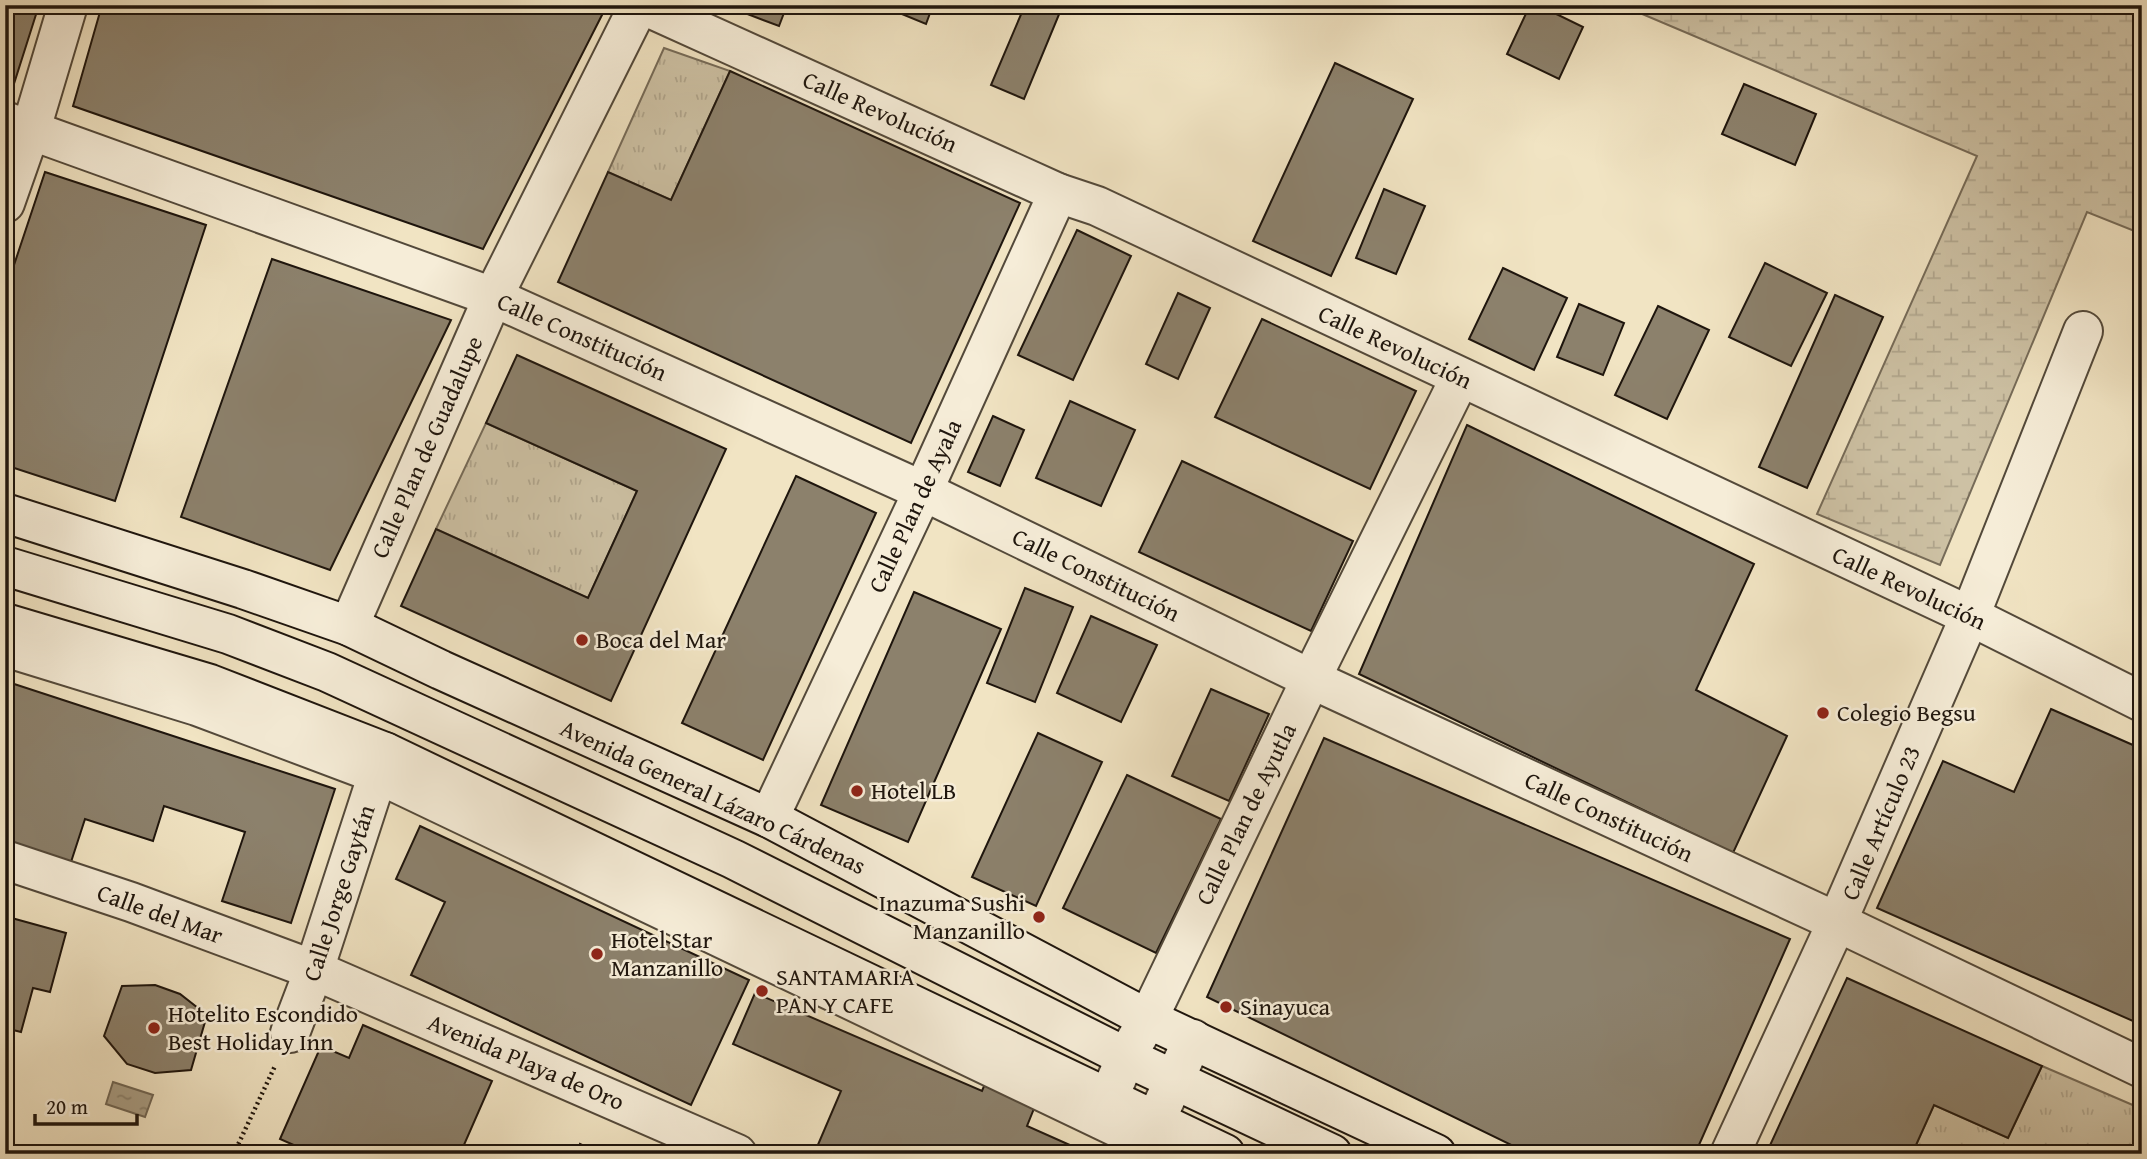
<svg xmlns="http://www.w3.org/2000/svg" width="2147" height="1159" viewBox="0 0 2147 1159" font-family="'Gentium Book Plus',serif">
  <defs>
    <pattern id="grass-tufts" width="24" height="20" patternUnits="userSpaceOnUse" patternTransform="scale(1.75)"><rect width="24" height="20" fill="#cdc1a4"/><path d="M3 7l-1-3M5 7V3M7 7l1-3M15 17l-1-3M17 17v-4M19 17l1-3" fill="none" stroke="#b0a58c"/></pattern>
    <pattern id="wetland-marsh" width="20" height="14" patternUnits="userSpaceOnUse" patternTransform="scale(1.75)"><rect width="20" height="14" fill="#cdc1a4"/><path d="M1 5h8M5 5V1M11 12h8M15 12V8" fill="none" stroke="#b0a58c"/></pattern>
    <pattern id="water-ripples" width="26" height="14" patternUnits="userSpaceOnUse" patternTransform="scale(1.75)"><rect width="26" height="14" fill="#a99e85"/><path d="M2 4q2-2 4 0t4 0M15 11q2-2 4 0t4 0" fill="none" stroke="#89806b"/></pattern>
  </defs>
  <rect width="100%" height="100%" fill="#f1e4c3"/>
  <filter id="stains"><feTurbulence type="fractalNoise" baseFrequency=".00286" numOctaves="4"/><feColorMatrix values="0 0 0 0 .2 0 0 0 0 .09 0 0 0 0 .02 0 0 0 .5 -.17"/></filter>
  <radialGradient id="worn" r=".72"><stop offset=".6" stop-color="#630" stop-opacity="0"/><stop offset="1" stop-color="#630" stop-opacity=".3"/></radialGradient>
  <g fill="url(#grass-tufts)" stroke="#766b58" stroke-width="2">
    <polygon points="664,48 730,71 671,200 608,172"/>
    <polygon points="486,423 637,491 588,598 436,529"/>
    <polygon points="2042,1066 2142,1109 2142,1154 1912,1154 1934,1105 2008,1138"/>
  </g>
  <polygon fill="url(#wetland-marsh)" stroke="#766b58" stroke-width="2" points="1621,5 2142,5 2142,234 2087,212 1940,565 1817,514 1977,156"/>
  <polygon fill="url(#water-ripples)" stroke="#716755" stroke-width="2" points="113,1082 153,1095 145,1117 106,1104"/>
  <g fill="#8c816c" stroke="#1e150d" stroke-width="2">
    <polygon points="5,5 39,5 12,90 5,88"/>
    <polygon points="102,5 579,5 603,13 483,249 73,106"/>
    <polygon points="745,5 787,5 779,26 742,12"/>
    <polygon points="823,5 847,5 844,13"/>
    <polygon points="880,5 933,5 926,24"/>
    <polygon points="1025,5 1043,5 1060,12 1024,99 991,85"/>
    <polygon points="1530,5 1538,5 1583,27 1559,79 1507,54"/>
    <polygon points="1335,63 1413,99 1331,276 1253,241"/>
    <polygon points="730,71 1020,203 911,443 558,282 608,172 671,200"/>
    <polygon points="1744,84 1816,114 1795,165 1722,134"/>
    <polygon points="45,172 206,225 115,501 5,465 5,292"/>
    <polygon points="1384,189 1425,206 1396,274 1356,258"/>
    <polygon points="1077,230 1131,256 1073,380 1018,355"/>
    <polygon points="272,259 451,320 330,570 181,517"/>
    <polygon points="1765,263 1827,293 1791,366 1729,337"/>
    <polygon points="1503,268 1567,298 1534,370 1469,339"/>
    <polygon points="1178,293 1210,308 1178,379 1146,364"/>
    <polygon points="1835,295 1883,317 1807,488 1759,467"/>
    <polygon points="1579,304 1624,323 1603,375 1557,357"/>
    <polygon points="1658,306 1709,330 1667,419 1615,395"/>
    <polygon points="1262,319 1416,391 1370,489 1215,417"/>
    <polygon points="517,355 726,449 611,701 401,606 436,529 588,598 637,491 486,423"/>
    <polygon points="1070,401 1135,430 1101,506 1036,478"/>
    <polygon points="993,416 1024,430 1000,486 968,472"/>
    <polygon points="1467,425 1754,564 1696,690 1787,736 1733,853 1359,674"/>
    <polygon points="1182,461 1353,541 1311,631 1139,552"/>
    <polygon points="796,476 876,513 763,760 682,723"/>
    <polygon points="1025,588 1073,607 1035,702 987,683"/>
    <polygon points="914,592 1001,629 908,842 821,805"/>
    <polygon points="1091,616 1157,645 1121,722 1057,693"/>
    <polygon points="5,681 335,789 291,923 222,901 245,832 164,806 153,841 85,819 71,862 5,840"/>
    <polygon points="1211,689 1269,714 1229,801 1172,776"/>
    <polygon points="2051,709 2142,749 2142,1025 1877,908 1943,761 2014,792"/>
    <polygon points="1038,733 1102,762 1036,906 972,877"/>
    <polygon points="1324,738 1790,939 1695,1154 1530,1154 1207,997"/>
    <polygon points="1127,775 1221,819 1156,953 1063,908"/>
    <polygon points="420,826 749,980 691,1105 411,975 445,902 396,879"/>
    <polygon points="8,917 66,933 50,992 33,988 21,1032 5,1028 5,928"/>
    <polygon points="1847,978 2042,1066 2008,1138 1934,1105 1912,1154 1766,1154"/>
    <polygon points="155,985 180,994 207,1015 191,1070 155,1073 127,1064 104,1036 122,986"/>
    <polygon points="755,993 982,1091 987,1079 1037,1101 1027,1126 1090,1154 814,1154 841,1091 733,1044"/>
    <polygon points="363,1025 492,1081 460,1154 314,1154 280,1139 321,1046 349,1058"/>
    <polygon points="580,1144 600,1154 576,1154"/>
  </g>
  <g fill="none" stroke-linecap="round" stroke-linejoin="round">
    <g stroke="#53493a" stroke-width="42">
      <g id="street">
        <polyline points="643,5 1058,193 1097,206 1970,616 2142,702"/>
        <polyline points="5,121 493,297 923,491 1311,679 1837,922 2142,1068"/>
        <polyline points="5,203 31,129 68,5"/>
        <polyline points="349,626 493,297 639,5"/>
        <polyline points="5,647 197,706 378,774 1173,1154"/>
        <polyline points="769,818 923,491 1058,193"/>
        <polyline points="5,860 131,902 314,970 737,1154"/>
        <polyline points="290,1033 314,970 385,752"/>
        <polyline points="1108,1099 1126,1057 1148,1019 1311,679 1460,378"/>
        <polyline points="1141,1152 1193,1039"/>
        <polyline points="1730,1154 1837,922 1970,616 2083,331"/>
      </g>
    </g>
    <g stroke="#1e150d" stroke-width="42">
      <g id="secondary">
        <polyline points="5,513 243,589 349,626 441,670 769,818 1148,1019 1436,1154"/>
        <polyline points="5,566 228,634 327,672 733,859 1126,1057 1332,1154"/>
        <polyline points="5,623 210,684 385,752 1225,1154"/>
      </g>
    </g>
    <polyline stroke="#1e150d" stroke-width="4.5" stroke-dasharray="2 3.5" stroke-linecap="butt" points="236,1149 275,1066"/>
    <use href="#street" stroke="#f6edd8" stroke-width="38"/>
    <use href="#secondary" stroke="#f6edd8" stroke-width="38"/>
  </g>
  <g fill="#8f2418" stroke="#f6edd8" stroke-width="2.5">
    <circle cx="582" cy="640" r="7"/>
    <circle cx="1823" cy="713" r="7"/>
    <circle cx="857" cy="791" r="7"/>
    <circle cx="1039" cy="917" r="7"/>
    <circle cx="597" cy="954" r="7"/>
    <circle cx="762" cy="991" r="7"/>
    <circle cx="1226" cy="1007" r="7"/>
    <circle cx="154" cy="1028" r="7"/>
  </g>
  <g text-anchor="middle" stroke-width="5" stroke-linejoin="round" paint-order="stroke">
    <g font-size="24" fill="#1e150d" stroke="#f6edd8">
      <text transform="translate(880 112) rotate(24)" y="8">Calle Revolución</text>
      <text transform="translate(582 337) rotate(24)" y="8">Calle Constitución</text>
      <text transform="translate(1395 347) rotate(25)" y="8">Calle Revolución</text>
      <text transform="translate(427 447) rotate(-66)" y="8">Calle Plan de Guadalupe</text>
      <text transform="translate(915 506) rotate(-65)" y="8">Calle Plan de Ayala</text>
      <text transform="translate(1096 575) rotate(26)" y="8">Calle Constitución</text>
      <text transform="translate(1909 588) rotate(25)" y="8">Calle Revolución</text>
      <text transform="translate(713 797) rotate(25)" y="8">Avenida General Lázaro Cárdenas</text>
      <text transform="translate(1246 814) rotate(-64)" y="8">Calle Plan de Ayutla</text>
      <text transform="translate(1609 817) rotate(25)" y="8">Calle Constitución</text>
      <text transform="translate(1881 823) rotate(-67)" y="8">Calle Artículo 23</text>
      <text transform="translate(339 893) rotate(-72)" y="8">Calle Jorge Gaytán</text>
      <text transform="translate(160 914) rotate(20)" y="8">Calle del Mar</text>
      <text transform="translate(526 1062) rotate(23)" y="8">Avenida Playa de Oro</text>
    </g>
    <g font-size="24" fill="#1e150d" stroke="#f6edd8" text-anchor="start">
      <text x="596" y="648">Boca del Mar</text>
      <text x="1837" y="721">Colegio Begsu</text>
      <text x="871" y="799">Hotel LB</text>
      <text x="1025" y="911" text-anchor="end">Inazuma Sushi<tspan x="1025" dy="28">Manzanillo</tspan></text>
      <text x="611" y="948">Hotel Star<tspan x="611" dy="28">Manzanillo</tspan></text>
      <text x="776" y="985">SANTAMARIA<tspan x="776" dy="28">PAN Y CAFE</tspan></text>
      <text x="1240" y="1015">Sinayuca</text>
      <text x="168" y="1022">Hotelito Escondido<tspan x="168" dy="28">Best Holiday Inn</tspan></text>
    </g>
  </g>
  <rect width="2147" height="1159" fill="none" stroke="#f1e4c3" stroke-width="28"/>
  <rect x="7" y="7" width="2133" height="1145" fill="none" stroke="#1e150d" stroke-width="3.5"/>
  <rect x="14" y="14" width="2119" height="1131" fill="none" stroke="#1e150d" stroke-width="2"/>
  <path d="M35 1114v10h102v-10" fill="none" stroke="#1e150d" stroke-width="3.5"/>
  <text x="46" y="1114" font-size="21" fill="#1e150d" stroke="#f6edd8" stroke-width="5" paint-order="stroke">20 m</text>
  <rect width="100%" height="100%" filter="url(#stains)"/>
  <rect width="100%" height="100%" fill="url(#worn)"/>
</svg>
